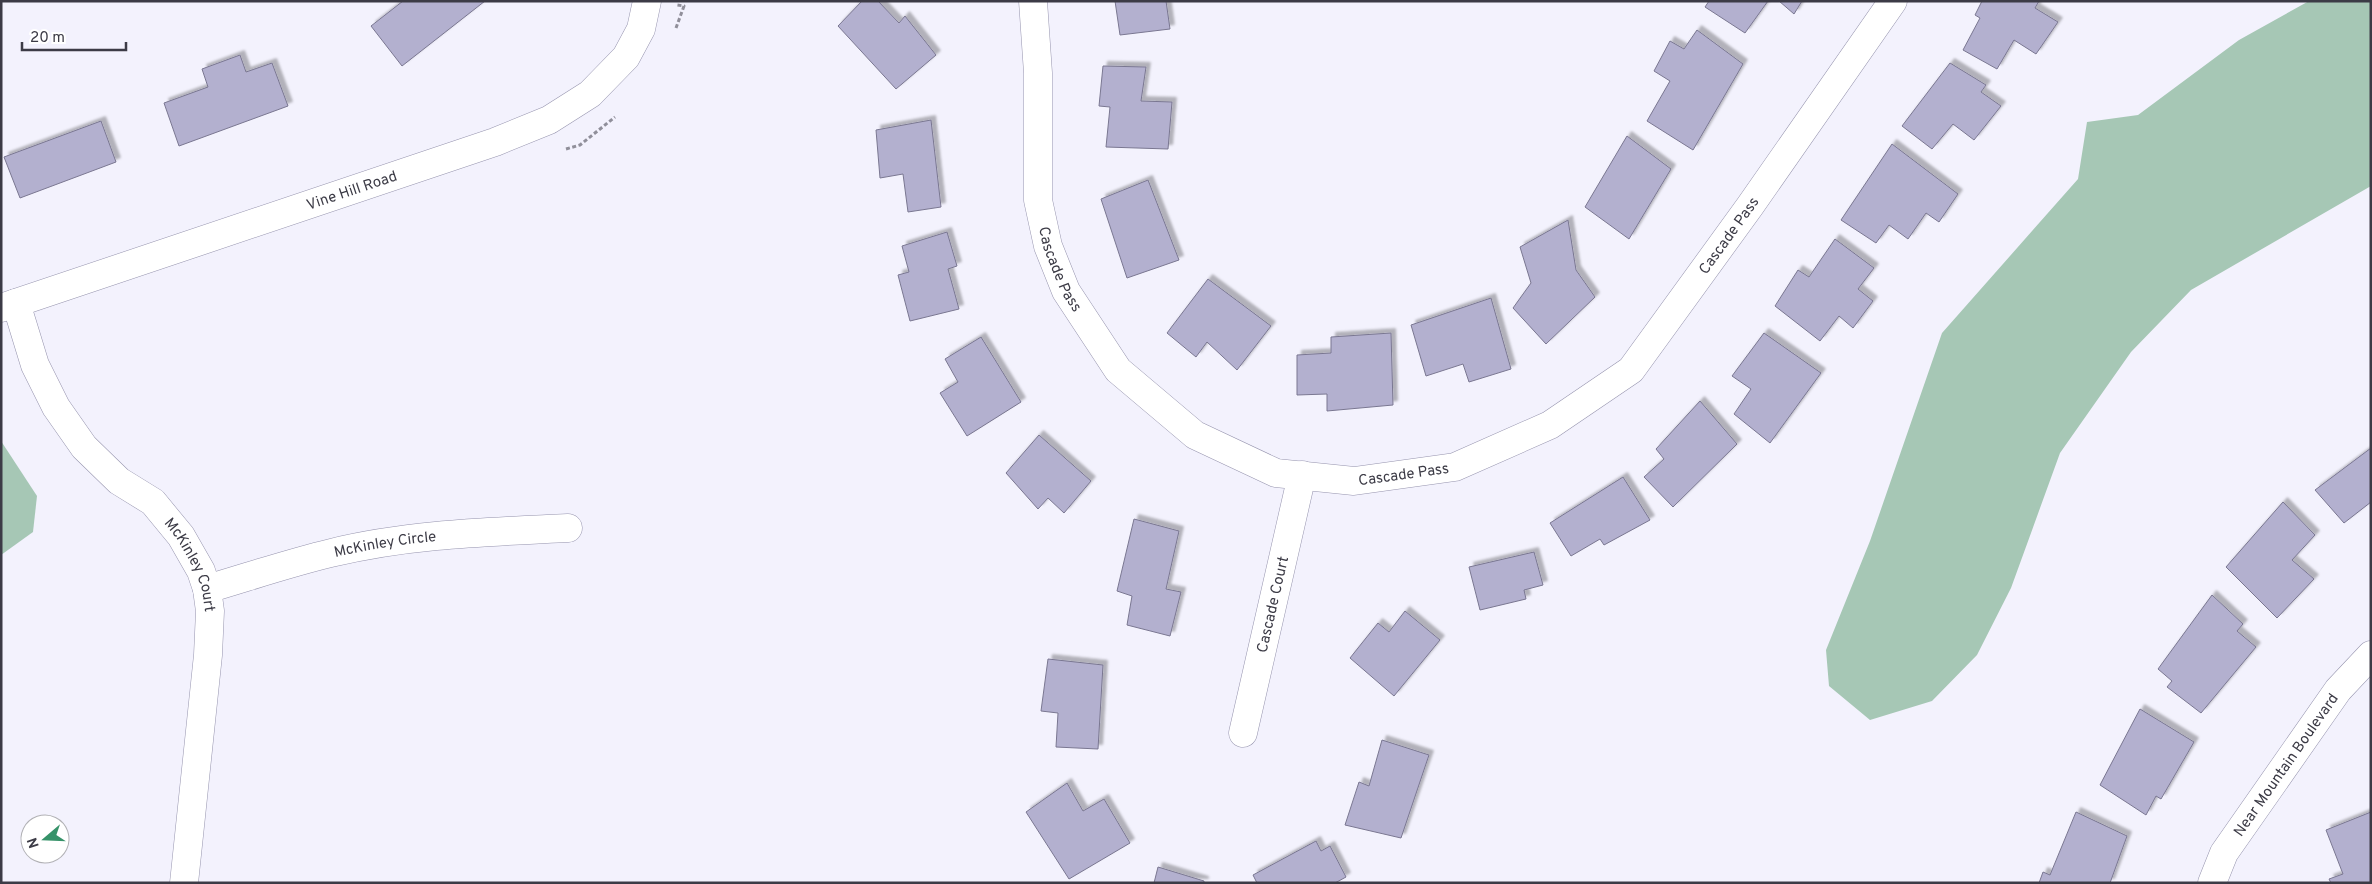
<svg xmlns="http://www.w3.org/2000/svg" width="2372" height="884" viewBox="0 0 2372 884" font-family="Overpass,sans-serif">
  <defs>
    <filter id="shadow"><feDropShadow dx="4.5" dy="-4.5" stdDeviation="1" flood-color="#0004"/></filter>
  </defs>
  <rect width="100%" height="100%" fill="#f3f2fd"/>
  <g fill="#a6c7b5">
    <polygon points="2309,1 2371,1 2371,186 2191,290 2131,352 2060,453 2011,588 1977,655 1932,701 1870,720 1829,686 1826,650 1870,541 1942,333 2078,179 2087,122 2138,115 2239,40"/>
    <polygon points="1,441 37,496 33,532 1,555"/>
  </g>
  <g fill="#b3b0cf" stroke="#7a7791" filter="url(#shadow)">
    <polygon points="403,1 485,1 402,66 371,26"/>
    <polygon points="862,1 878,1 899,23 905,16 936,55 896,89 838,26"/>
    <polygon points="1115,1 1166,1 1170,29 1120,35"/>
    <polygon points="1709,1 1768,1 1745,33 1705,7"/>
    <polygon points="1779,1 1802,1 1794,14"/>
    <polygon points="1982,1 2039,1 2035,8 2058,22 2036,54 2014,40 1997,69 1963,50 1980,18 1975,15"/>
    <polygon points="1697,30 1743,64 1693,150 1647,121 1670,81 1654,71 1670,41 1684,49"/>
    <polygon points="240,55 246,72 272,63 288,106 179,146 164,103 208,87 202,69"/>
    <polygon points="1950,63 1986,85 1981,92 2001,106 1974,140 1953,124 1932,149 1902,126"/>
    <polygon points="1103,66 1146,67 1141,101 1172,102 1168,149 1106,147 1110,107 1099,106"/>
    <polygon points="931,120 941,207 908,212 903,174 880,178 876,130"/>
    <polygon points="101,121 116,162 20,198 4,157"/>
    <polygon points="1627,136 1671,169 1629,239 1585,207"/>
    <polygon points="1892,144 1958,194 1939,222 1926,213 1908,239 1889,225 1876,243 1841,220"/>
    <polygon points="1148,180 1179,260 1127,278 1101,199"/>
    <polygon points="1568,220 1576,270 1595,297 1546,344 1513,308 1531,283 1520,247"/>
    <polygon points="947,232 957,266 948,269 959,309 910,321 898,275 909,272 902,246"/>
    <polygon points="1835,239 1874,268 1858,289 1873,301 1853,328 1839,316 1820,341 1775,306 1798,270 1809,277"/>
    <polygon points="1208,279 1271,326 1237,370 1207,342 1196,357 1167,333"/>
    <polygon points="1491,298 1511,369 1469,382 1463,364 1426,376 1411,325"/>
    <polygon points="1391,333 1393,405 1327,411 1327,394 1297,395 1297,355 1331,353 1331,337"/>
    <polygon points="1764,333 1821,373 1770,443 1734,414 1751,389 1732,376"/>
    <polygon points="981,337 1021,402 967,436 940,393 958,382 945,359"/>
    <polygon points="1700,401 1737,444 1673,507 1644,477 1664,459 1656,449"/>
    <polygon points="1039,435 1091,481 1064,513 1048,498 1038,509 1006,473"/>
    <polygon points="2371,448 2371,502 2344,523 2315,490"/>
    <polygon points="1623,477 1650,520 1604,545 1600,539 1571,556 1550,523"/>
    <polygon points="2283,502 2315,535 2292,560 2314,579 2277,618 2226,567"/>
    <polygon points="1134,519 1179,531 1166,589 1181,592 1170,636 1127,625 1132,596 1117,591"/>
    <polygon points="1534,552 1543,585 1524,590 1526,599 1480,610 1469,567"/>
    <polygon points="2212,595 2243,624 2237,631 2256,647 2201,713 2167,687 2172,681 2158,669"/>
    <polygon points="1405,611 1440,640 1394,696 1350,658 1378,623 1389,632"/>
    <polygon points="1048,659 1103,665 1098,749 1056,747 1058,713 1041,711"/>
    <polygon points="2140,709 2194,742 2161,799 2156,796 2146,815 2100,785"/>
    <polygon points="1382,740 1429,755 1401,838 1345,825 1359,782 1369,786"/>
    <polygon points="1067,783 1083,811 1104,799 1130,843 1069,879 1026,812"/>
    <polygon points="2076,812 2127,836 2110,883 2039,883 2043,872 2050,875"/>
    <polygon points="2371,812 2371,883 2331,883 2329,879 2343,874 2326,830"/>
    <polygon points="1316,841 1321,851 1330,846 1346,877 1335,883 1257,883 1253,875"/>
    <polygon points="1158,867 1204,881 1204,883 1154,883"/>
  </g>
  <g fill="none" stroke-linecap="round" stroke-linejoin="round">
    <g stroke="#9694ae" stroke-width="29">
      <g id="minor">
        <path id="s1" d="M1033,1L1038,73V200L1048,246L1066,291L1118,370L1195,435L1276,473L1354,481L1455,467L1550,425L1631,370L1750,206L1893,1"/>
        <path id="s2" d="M16,303L35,365L56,407L84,447L119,481L153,502L181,536L201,571L207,589L210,611L208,655L184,883"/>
        <path id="s3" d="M1,308L495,142L549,120L590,94L626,57L641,29L647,1"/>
        <path id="s4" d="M207,589C248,577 289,563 331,553C408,534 488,532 568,528"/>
        <path id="s5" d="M1243,733L1302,475"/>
        <path id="s6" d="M2212,883L2224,853L2338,690L2371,655"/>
      </g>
    </g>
    <g stroke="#908f9a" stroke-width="3" stroke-dasharray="4 2.5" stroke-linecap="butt">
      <polyline points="676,28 684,6 677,5"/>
      <polyline points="566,149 580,145 615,117"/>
    </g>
    <use href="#minor" stroke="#fff" stroke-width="28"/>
  </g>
  <g text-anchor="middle" stroke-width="4" stroke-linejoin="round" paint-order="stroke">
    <g font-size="15" fill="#3c3b46" stroke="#fff">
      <text dy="5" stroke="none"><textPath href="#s3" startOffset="370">Vine Hill Road</textPath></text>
      <text dy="5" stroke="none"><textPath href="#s1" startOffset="1128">Cascade Pass</textPath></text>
      <text dy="5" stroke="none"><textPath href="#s1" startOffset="272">Cascade Pass</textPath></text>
      <text dy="5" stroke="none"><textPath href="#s1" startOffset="708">Cascade Pass</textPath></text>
      <text dy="5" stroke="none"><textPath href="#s4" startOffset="184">McKinley Circle</textPath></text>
      <text dy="5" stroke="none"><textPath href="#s2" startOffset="324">McKinley Court</textPath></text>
      <text dy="5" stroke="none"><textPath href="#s5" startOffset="132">Cascade Court</textPath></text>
      <text dy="5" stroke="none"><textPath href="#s6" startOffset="140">Near Mountain Boulevard</textPath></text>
    </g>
  </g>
  <rect width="2372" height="884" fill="none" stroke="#3c3b46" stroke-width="5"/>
  <g transform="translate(45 839) rotate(251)"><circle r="24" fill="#ffffff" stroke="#b1b1b5"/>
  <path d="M0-4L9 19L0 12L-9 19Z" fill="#369269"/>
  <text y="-8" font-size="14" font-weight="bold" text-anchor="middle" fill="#3c3b46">N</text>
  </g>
  <path d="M22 42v8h104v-8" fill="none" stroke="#3c3b46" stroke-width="2.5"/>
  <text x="30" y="42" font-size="15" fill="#3c3b46" stroke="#ffffff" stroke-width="4" paint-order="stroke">20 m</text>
</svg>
